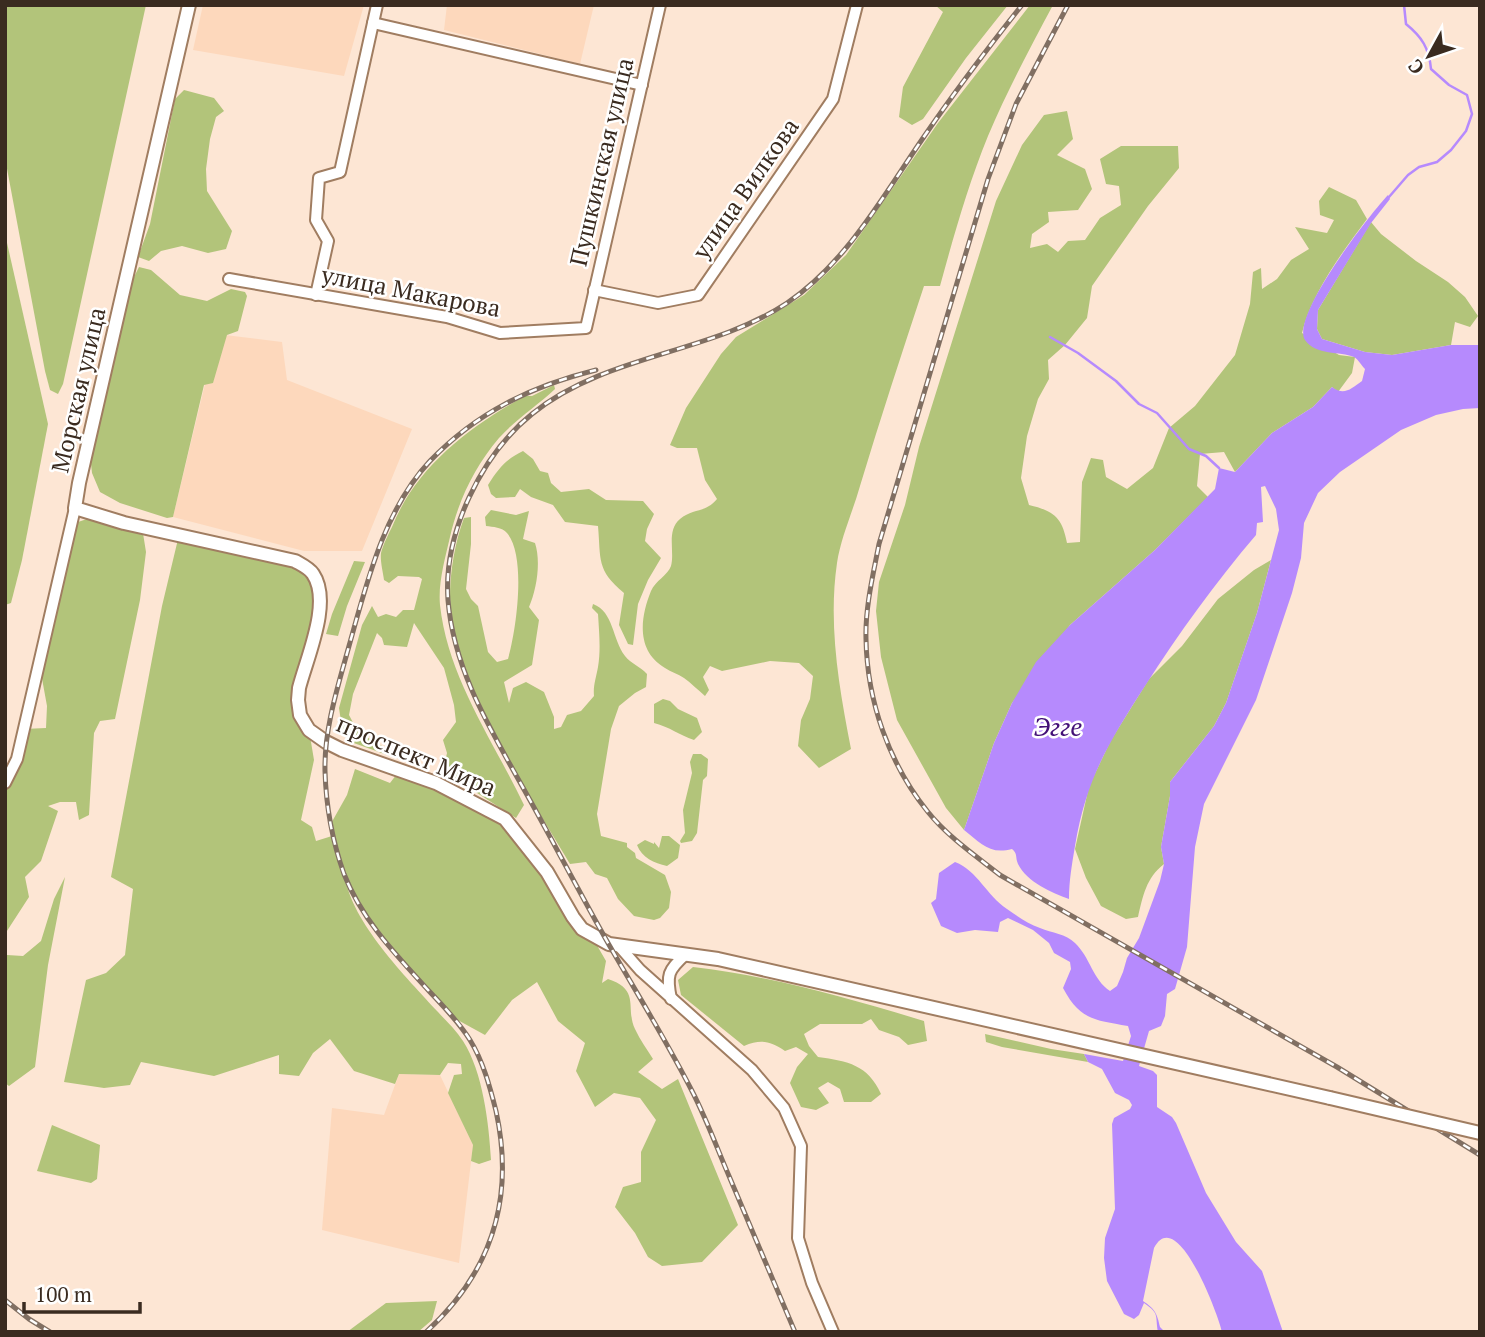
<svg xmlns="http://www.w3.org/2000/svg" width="1485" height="1337" viewBox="0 0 1485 1337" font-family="'PT Serif',serif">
  <rect width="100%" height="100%" fill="#fde6d4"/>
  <g fill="#fdd8bc">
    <polygon points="203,5 364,5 344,76 193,50"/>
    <polygon points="447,5 594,5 580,64 444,30"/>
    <polygon points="217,334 282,342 287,380 412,429 362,551 304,551 173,517"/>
    <polygon points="399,1074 440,1075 473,1145 459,1263 322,1230 332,1108 384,1115"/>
  </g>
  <g fill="#b2c47a">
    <polygon points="5,5 146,5 63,384 58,394 50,390 45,371 5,158"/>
    <polygon points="935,5 1008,5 966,58 923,119 912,125 899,117 903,87 943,12"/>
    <path d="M1030,5H1053C1030,48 1007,91 988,136C968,185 954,235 940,286H924C902,353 880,419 860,486C853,511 841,537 837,563C828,625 839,687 851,749L819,768L798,746L801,720L810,699L813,676L799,663L770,661L722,671L710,666L703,677L709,690L705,696C698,690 691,683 684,678C678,674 671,672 665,668C636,651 640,618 651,591C655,581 668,575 671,566C675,551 666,531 680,519C693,508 706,513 717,499L705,480L697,448H677L670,445L686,408L721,354L736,337L804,295L846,255L938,123Z"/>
    <polygon points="184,90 214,98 224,111 216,117 210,139 206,169 207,191 232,231 226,249 208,253 182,246 161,251 149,261 138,257 150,224 175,99"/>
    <path d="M1067,111L1073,139L1057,155L1085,169L1092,189L1078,210L1048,212L1049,222L1032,234L1030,248L1047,244L1058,252L1068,241L1085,240L1100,218L1121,205L1119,186L1106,184L1100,159L1121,146H1178L1179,168L1148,206L1092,286L1087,318L1065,345L1048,360L1049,379L1038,399L1027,436L1021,478L1029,505C1054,511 1062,517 1067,543L1080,542L1082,482L1091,458L1103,460L1106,477L1127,489L1153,468L1169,428L1195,406L1235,355L1250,304L1253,272L1261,268L1262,289L1277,279L1291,260L1309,249L1295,227L1327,233L1334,220L1320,215L1319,201L1329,187L1356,200L1367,219C1343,251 1311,294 1302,333L1339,355L1355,357L1352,373L1338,392L1332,387L1313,407L1272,433L1235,472L1224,452L1200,454L1197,486L1208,497L1155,550L1070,625L1012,703L994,743L964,830L946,808L897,720L881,657L876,611L879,582L905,505L919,447L996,201L1022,145L1044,115Z"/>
    <polygon points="1371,222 1381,234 1416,261 1448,282 1465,297 1478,316 1470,327 1455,322 1451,345 1392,355 1365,352 1322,339 1317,329 1318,310"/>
    <polygon points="5,234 48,424 22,560 11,603 5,605"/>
    <polygon points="139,267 151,270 180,295 207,301 231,289 245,292 247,296 238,331 227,335 213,383 204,385 173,517 167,518 120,503 100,492 92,473 90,455 113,364 130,285"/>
    <path d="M554,385L555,389C537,406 515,420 499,438C475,466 458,501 450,537C445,559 438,583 440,605C448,678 493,740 524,805L516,818L443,771L447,753L443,740L456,722L454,705L444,668L414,623L407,647L384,645L382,638L377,633L353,694L349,715L358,732L394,753L390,756L351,742L342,728L339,708L362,625L372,606L378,617L386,614L396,617L403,610H414L422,579L419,577L398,576L389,583L384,580C383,572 380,561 381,553C383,545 388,535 392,527C416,467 469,427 525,396H532Z"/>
    <path d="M523,451L533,459L540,471L548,473L551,483L561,492L589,489L606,500L643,501L654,514L647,529L645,541L661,558L648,580L638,604L633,645L628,644L619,625L624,593C596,570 601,559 598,526L565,522L553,505L531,497L520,489L515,497L496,498L491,494L488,485C498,469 506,459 523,451Z"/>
    <path d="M491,510L516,515L529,511L523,539L535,543C541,561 537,589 529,607L539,620L532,665L504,682L509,703L513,688L526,682L544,692L554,717V729L561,727L567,715L581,711L594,696C593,686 596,678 598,667C601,650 599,631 598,614L592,608L593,604C614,612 612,639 625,656C631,664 640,666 647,674L646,687L635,693L619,706L611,729L597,814L601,836L627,843V847L635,853L636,858L665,875L671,892L669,908L660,918L654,920L634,916L618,899L607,878L595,874L586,862L570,864C527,791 452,681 450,597C450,571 455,542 464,518L471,517V544L466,589L471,599L478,606L488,652L497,662L508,659C516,631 527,557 507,533C502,527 493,527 486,526L485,517Z"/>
    <polygon points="96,516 142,527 146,552 140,600 115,719 100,721 94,733 89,815 79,820 76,802 60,802 48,806 58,811 41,861 25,877 29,897 5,934 5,783 24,729 46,728 47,706 39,662 72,524"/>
    <path d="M179,535L295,561L321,592L299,688L309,730L314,760L301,820L312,827L316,841L332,836L329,827L347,795L355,769L390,783L400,770L494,811L591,935L606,961L602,983L608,979C641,990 625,1008 635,1029C640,1040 647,1049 653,1059L638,1072L662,1089L678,1079L738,1225L702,1262L662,1266L648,1257L635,1233L615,1207L623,1187L641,1182V1152L656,1120L640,1098L614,1093L595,1107L576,1071L585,1043L558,1021L537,982L512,1000L485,1035L454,1018L396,956L360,907L345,876C351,922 407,978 438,1012C446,1021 456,1030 463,1041C483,1072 489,1124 491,1160L479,1164L471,1161L473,1145L448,1093L454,1075L462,1074L461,1064L448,1063L440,1075L399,1074L395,1084L354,1071L330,1039L313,1053L299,1076L279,1074V1055L214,1076L141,1062L130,1085L104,1088L64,1082L86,980L106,973L125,955L133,889L111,877L162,606Z"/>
    <path d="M1271,560L1257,613L1226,703L1214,726L1170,782V796L1161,847L1164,864C1146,878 1143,896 1138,917L1126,919L1101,906L1086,878L1075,849L1089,786L1111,740L1149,679L1182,646L1218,599L1254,570Z"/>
    <polygon points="354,561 365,562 347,606 338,636 326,634 332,614"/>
    <path d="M663,699L670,701L678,709L697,718L702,732L694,740C679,735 670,727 654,723V704Z"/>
    <polygon points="693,754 701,754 708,759 707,776 703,780 697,833 692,841 681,843 680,841 685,833 683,810 692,773 690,762"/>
    <path d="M662,836H669L680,845L678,858L667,866C654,863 642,858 637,845L645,840L654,844V842L659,848Z"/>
    <polygon points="65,877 48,965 35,1067 9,1086 5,1083 5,951 7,955 23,956 41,941 54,899"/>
    <path d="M693,967C772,976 848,998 924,1021L927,1041L908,1045L899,1037L879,1030L871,1019L862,1024H820L804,1034L809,1046L818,1057C848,1061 868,1065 881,1094L871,1102H844L840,1089L828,1082L818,1088L829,1103L816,1110L801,1107L790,1083L797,1067L808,1054L796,1047L785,1051C770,1041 761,1039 744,1046L681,995L678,980Z"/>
    <polygon points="985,1034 1051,1049 1084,1054 1088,1062 1002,1047 986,1042"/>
    <polygon points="52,1125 100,1145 97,1179 91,1183 37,1171"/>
    <polygon points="437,1301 432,1320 418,1332 347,1332 386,1303"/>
  </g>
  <path fill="#b68afd" d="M1388,195L1390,199L1371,223L1318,310L1317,329L1322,339L1365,352L1392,355L1451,345H1480V408L1463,409L1436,415L1401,430L1340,472L1318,493L1304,523L1301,558L1292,593L1256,700L1204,804L1195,847L1187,947L1175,989L1167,994L1165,1016L1161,1026L1149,1031L1139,1066L1153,1071L1157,1075V1107L1172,1117L1176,1123L1206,1193L1236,1242L1262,1271L1283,1332H1222C1218,1314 1177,1204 1154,1248L1143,1301C1155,1309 1157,1313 1160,1327L1163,1330L1158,1332C1155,1315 1160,1314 1144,1303L1139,1315L1134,1319L1124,1314L1107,1281L1104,1258L1105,1238L1115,1209L1112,1124L1114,1118L1130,1109L1132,1105L1129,1100L1115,1093L1102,1069L1088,1062L1084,1054L1123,1061L1131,1036L1128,1026C1094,1020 1080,1020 1063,988L1071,969L1070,962L1054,953L1049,943L1033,930L1008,918L1000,922L998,932L975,930L957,933L941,926L931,903L936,899L939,873L955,862C978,871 986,895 1007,909C1017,916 1028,924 1040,928C1052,933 1066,934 1075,943C1090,957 1093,980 1110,991L1117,986L1123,972L1127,958L1139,938L1160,881L1164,864L1161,847L1170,796V782L1214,726L1226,703L1257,613L1279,530L1276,509L1265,486L1261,487L1263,522L1257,523L1256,535C1215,583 1179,633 1145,686C1109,742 1086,779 1075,846C1072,864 1069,881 1069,899C1052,893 1027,882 1018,864C1015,857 1018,854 1012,849C989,855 981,843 964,830L994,743L1012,703L1036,662L1070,625L1155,550L1215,489L1219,468L1235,472L1272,433L1313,407L1332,387C1344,396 1351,389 1362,381L1365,369C1362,366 1358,359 1354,357C1340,351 1316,356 1305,340C1290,317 1370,214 1388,195Z"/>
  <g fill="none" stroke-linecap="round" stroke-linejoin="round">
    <g stroke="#b68afd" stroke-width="2.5">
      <path d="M1389,197L1408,175L1419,167L1437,162L1451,150L1466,131L1472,114L1467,95L1449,85L1431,69C1429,48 1422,37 1406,24L1404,5"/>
      <polyline points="1050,337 1078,353 1116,381 1139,404 1157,413 1189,449 1206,456 1219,468"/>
    </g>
    <g stroke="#a07d61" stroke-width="14">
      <g id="minor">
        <polyline points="373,23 642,85"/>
        <polyline points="229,279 447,317 500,333 586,328 660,5"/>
        <polyline points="594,290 658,303 698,295 833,99 857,5"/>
        <polyline points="316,295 328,241 316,220 319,178 340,172 377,5"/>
        <polyline points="5,783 17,759 75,508"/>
        <polyline points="619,946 640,970 752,1070 784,1108 801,1146 798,1238 812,1283 833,1332"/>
        <path d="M671,999C666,975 668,970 686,954"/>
      </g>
    </g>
    <g stroke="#a07d61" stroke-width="16">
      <path id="major" d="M189,5L79,483L75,508L124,523L295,561C302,565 309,568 313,574C332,602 307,657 299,688L298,700L300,715L309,730L326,742L342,750L436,783L505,819L547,872L573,917L582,929L609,944L718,959L1330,1098"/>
    </g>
    <use href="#minor" stroke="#fff" stroke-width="10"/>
    <use href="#major" stroke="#fff" stroke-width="12"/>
    <g stroke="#816f62" stroke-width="5">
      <g id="rail">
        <path d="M1068,5L1016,104L988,179L879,544C873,575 865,608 866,639C867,701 889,764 928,812C948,837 976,856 1000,875L1337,1067L1480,1155"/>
        <polyline points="5,1300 29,1319 50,1332"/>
        <path d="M426,1332C492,1272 515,1198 496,1111C490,1087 483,1061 470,1040C459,1022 443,1006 429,991C396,955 362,920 344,874C332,840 326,807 325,771C324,729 338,686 349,646C367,582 384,510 430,461C477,412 532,386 596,370"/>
        <path d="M795,1332C773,1280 751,1228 729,1176C717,1148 706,1118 692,1091C666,1040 636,992 608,943C582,897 557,849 531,802C496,738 454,675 448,600C443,534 481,455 532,414C606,354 710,354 787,303C846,263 882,198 921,141C953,94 987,49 1022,5"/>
      </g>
    </g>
    <use href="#rail" stroke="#fff" stroke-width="2.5" stroke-dasharray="8" stroke-linecap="butt"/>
    <g stroke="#a07d61" stroke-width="16" stroke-linecap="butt">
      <polyline id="major-bridge" points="1330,1098 1480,1133"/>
    </g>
    <use href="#major-bridge" stroke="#fff" stroke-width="12"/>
  </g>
  <g text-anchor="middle" stroke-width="5" stroke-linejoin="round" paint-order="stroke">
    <g font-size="24" fill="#3a2b20" stroke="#fff">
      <text transform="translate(602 162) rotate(-77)" y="8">Пушкинская улица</text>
      <text transform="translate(746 189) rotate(-55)" y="8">улица Вилкова</text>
      <text transform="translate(411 292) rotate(11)" y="8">улица Макарова</text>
      <text transform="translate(79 390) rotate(-77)" y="8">Морская улица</text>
      <text transform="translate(416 756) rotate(23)" y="8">проспект Мира</text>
    </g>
    <g font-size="26" font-style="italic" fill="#431077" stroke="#fff">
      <text x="1058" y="736">Эгге</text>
    </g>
  </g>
  <rect width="1485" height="1337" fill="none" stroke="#3a2b20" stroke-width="14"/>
  <g transform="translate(1429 56) rotate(230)" stroke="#ffffff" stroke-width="5" paint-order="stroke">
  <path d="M0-5L12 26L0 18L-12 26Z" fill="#3a2b20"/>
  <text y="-10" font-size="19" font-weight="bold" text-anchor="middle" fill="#3a2b20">С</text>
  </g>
  <path d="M24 1302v10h116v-10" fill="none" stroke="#3a2b20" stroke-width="3.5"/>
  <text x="35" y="1302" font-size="21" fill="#3a2b20" stroke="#ffffff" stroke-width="5" paint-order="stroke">100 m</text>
</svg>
